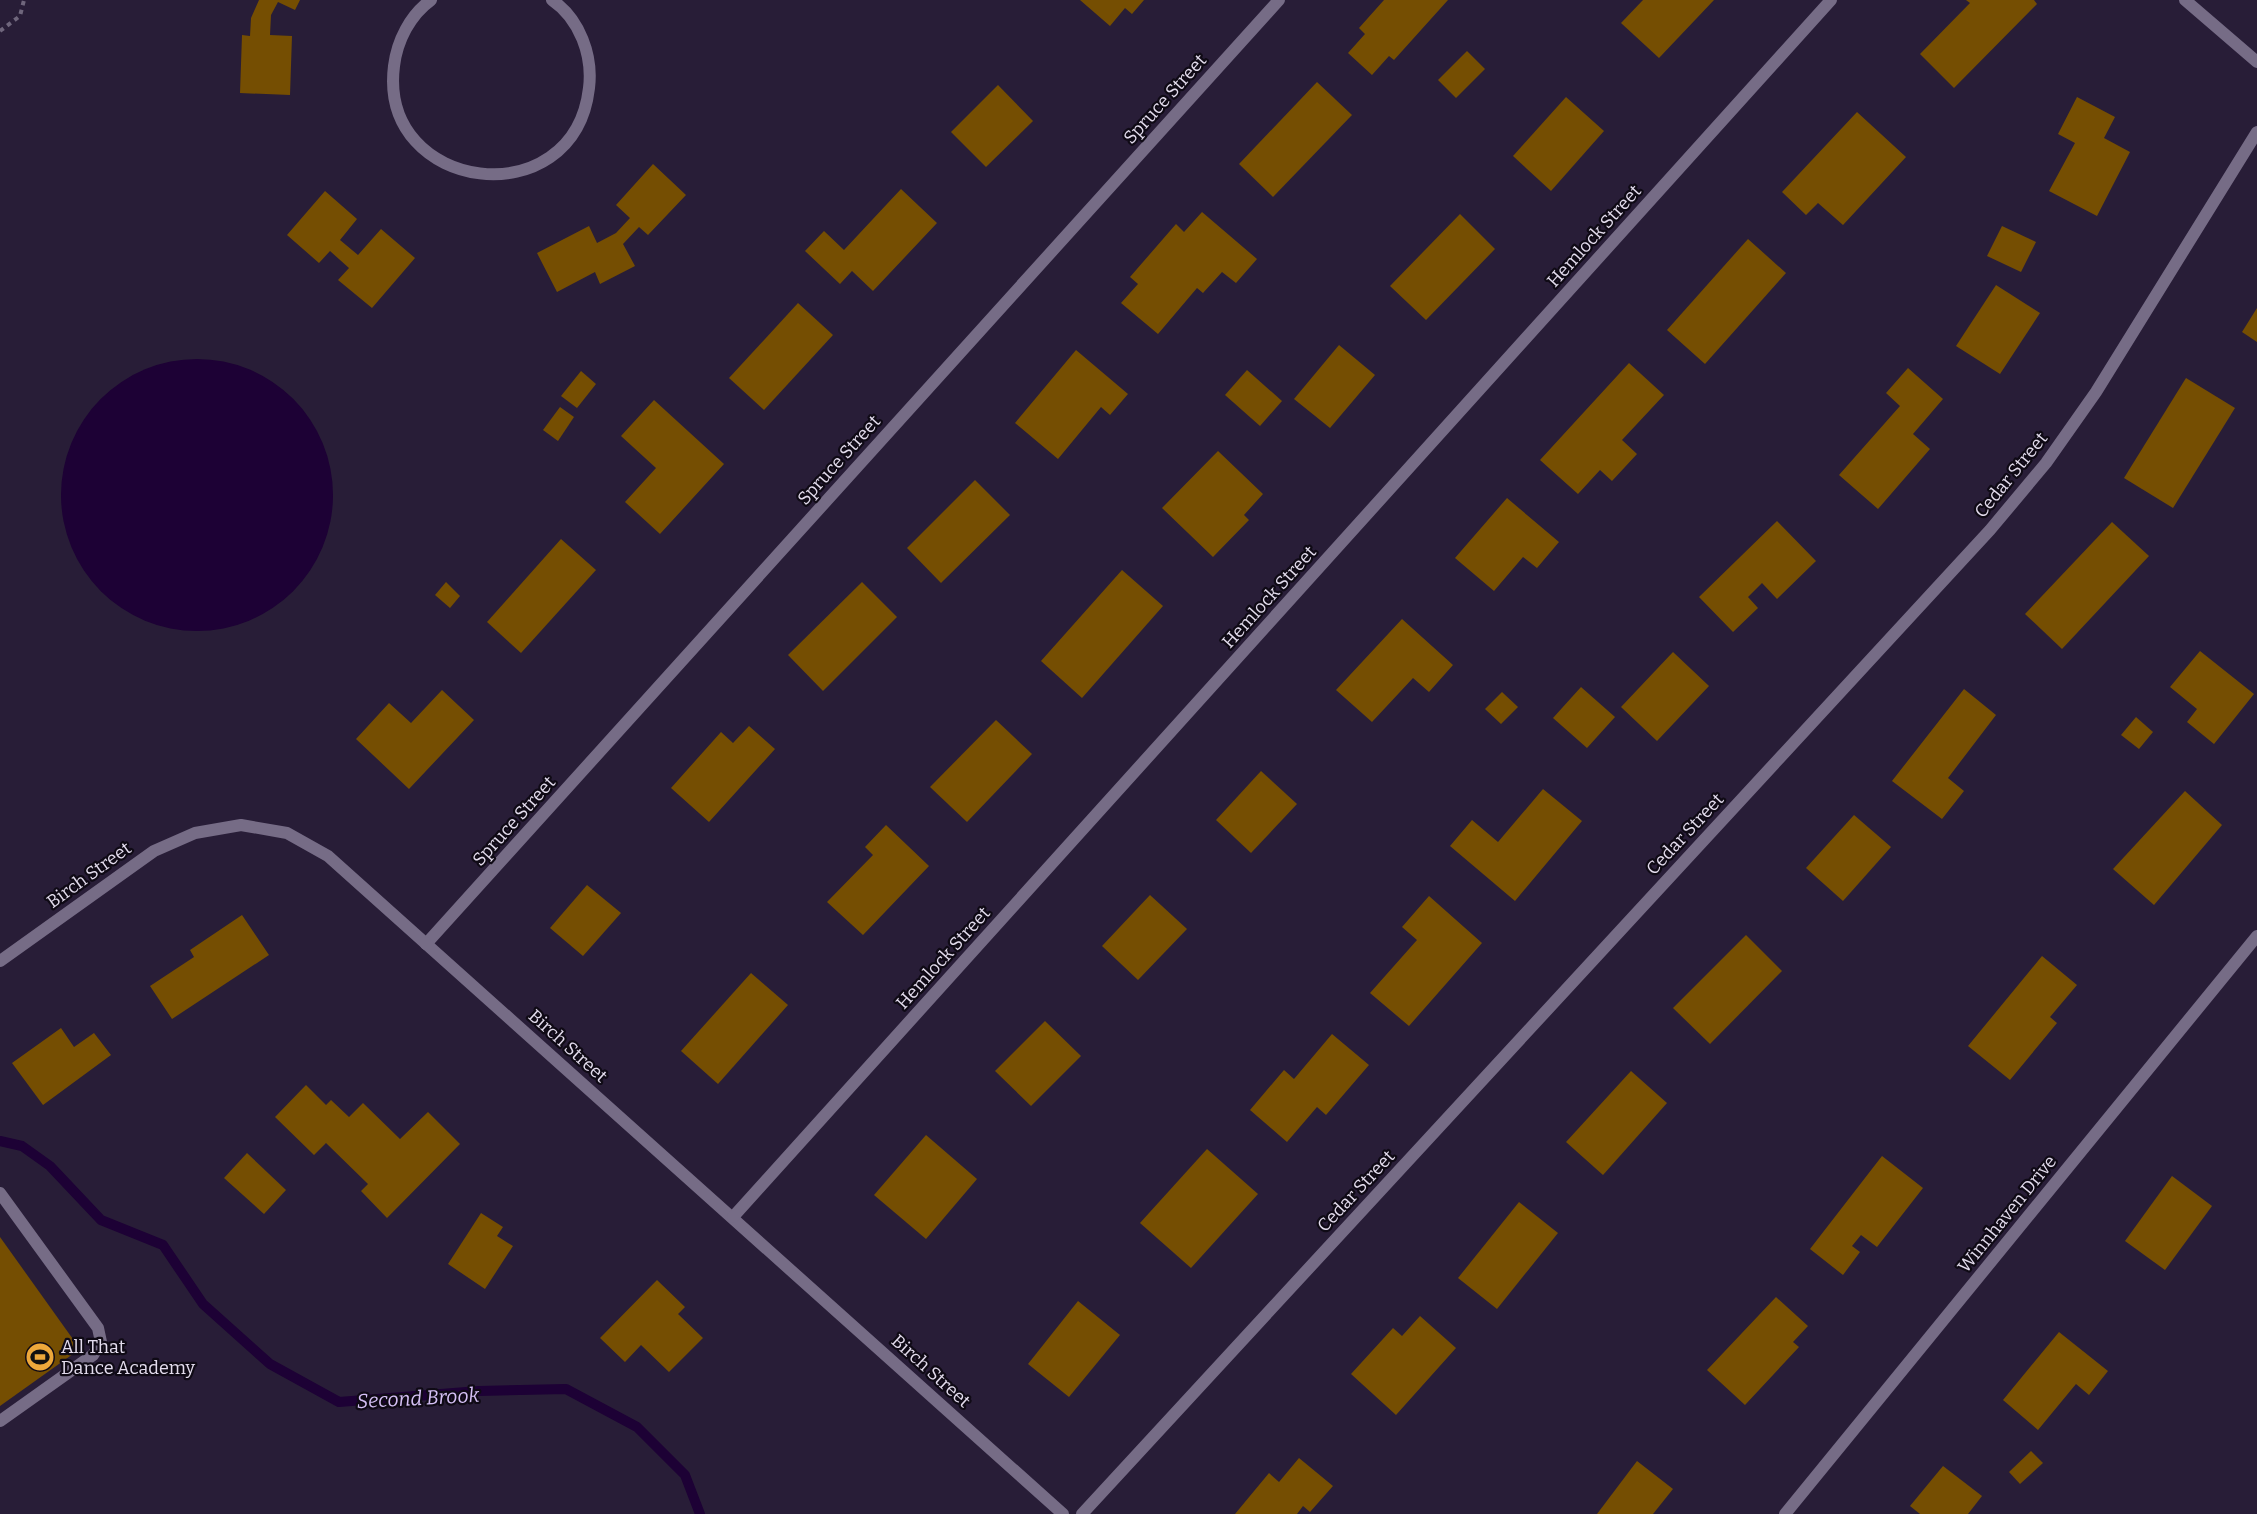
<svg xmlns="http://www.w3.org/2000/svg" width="2257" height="1514" viewBox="0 0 2257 1514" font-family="Bitter,serif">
  <rect width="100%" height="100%" fill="#281d37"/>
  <circle fill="#1d0135" cx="197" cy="495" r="136"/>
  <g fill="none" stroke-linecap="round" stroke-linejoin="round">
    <polyline stroke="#1d0135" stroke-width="10" points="0,1141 22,1146 50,1166 101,1220 163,1245 203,1304 270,1364 339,1402 479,1391 566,1389 637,1427 685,1475 700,1514"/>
  </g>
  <g fill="#754e02">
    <polygon points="259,0 300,0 295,10 278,2 271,15 270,35 292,36 290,95 240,93 242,35 250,36 251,18"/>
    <polygon points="1080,0 1144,0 1132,14 1125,8 1110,26"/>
    <polygon points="1384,0 1448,0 1394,60 1389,56 1372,75 1348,53 1365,34 1359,28"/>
    <polygon points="1643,0 1714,0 1659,58 1621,23"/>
    <polygon points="1966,0 2034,0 2037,4 1954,88 1920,54 1970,3"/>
    <polygon points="1467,51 1485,69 1456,98 1438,80"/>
    <polygon points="1317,82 1352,115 1273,197 1239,164"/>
    <polygon points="998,85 1033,121 986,167 951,132"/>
    <polygon points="1566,97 1604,131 1551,191 1513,156"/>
    <polygon points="2077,97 2115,117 2104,138 2130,152 2097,216 2049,191 2075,143 2058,134"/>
    <polygon points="1857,112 1906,157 1843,225 1818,203 1806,215 1782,192"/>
    <polygon points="653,164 686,195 648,235 639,227 623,244 635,266 600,284 595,272 557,292 537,253 589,226 597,243 616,233 630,218 616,205"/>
    <polygon points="901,189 937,223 873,291 852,271 840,284 805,251 824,231 844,250"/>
    <polygon points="325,191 357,219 340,240 358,255 381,229 415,258 372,308 338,280 349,268 330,251 319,263 287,235"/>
    <polygon points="1202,212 1257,259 1236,283 1222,272 1203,293 1197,288 1158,334 1121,303 1138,284 1130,277 1176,224 1184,232"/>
    <polygon points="1460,214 1495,249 1426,320 1390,286"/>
    <polygon points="2002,226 2036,242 2021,272 1987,256"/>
    <polygon points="1748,239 1786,273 1705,364 1667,330"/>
    <polygon points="1996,285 2040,313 2000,374 1956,346"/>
    <polygon points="798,303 833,335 764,410 729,378"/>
    <polygon points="2257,308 2257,342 2242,332"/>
    <polygon points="1339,345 1375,375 1330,428 1294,399"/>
    <polygon points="1076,350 1128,394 1110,415 1101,407 1058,459 1015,423"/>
    <polygon points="1629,363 1664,395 1622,440 1637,454 1612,481 1600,470 1578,494 1540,460"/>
    <polygon points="1908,368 1943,399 1913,434 1930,449 1878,509 1839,475 1900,406 1886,393"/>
    <polygon points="1247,370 1282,401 1260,426 1225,395"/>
    <polygon points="581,371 596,384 577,408 561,396"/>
    <polygon points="2186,378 2235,408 2173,508 2124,478"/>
    <polygon points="654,400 724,464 660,534 625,502 656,468 621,436"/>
    <polygon points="560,407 574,417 558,441 543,430"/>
    <polygon points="1218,451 1263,494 1244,515 1249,520 1213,557 1162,508"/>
    <polygon points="975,480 1010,515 941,583 907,548"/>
    <polygon points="1507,498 1559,542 1537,568 1523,557 1494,591 1455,558"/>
    <polygon points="1777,521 1816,561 1777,599 1762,583 1748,597 1758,608 1733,632 1699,597"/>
    <polygon points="2112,522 2149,556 2062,649 2025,614"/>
    <polygon points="561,539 596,570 521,653 487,622"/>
    <polygon points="1122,570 1163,606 1082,698 1041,661"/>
    <polygon points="446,582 460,596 450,608 435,595"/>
    <polygon points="862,582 897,617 823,691 788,655"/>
    <polygon points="1402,619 1453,665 1429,692 1413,678 1372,722 1336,690"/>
    <polygon points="2200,651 2254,694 2214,744 2187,722 2197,709 2170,687"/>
    <polygon points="1673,652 1709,686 1657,741 1621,707"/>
    <polygon points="1581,687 1615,717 1587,748 1553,718"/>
    <polygon points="1964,689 1996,715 1948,778 1964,791 1942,819 1892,781"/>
    <polygon points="442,690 474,720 409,789 356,739 389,703 411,723"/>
    <polygon points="1502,692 1518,707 1501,724 1485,709"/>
    <polygon points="2136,717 2153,732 2139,749 2121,735"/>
    <polygon points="996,720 1032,754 967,822 930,787"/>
    <polygon points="749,726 775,749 709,822 671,788 721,732 733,743"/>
    <polygon points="1261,771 1297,804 1251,853 1216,820"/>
    <polygon points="1543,789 1582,821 1515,901 1450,846 1472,820 1498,842"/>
    <polygon points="2185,791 2222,825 2154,905 2113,869"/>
    <polygon points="1854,815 1891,847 1843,901 1806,868"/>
    <polygon points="886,825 929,866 863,935 827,902 873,855 865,847"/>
    <polygon points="587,885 621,913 583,956 550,928"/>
    <polygon points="1150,895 1187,929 1138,980 1102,946"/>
    <polygon points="1429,896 1482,943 1409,1026 1370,993 1417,940 1402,927"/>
    <polygon points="242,915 269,955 172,1019 150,986 194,957 190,950"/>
    <polygon points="1746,935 1782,971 1710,1044 1673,1008"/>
    <polygon points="2042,956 2077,985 2050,1017 2057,1023 2010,1080 1968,1046"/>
    <polygon points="751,973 788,1005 718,1084 681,1051"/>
    <polygon points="1045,1021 1081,1056 1031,1106 995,1071"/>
    <polygon points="61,1028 74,1047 94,1033 111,1055 43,1105 12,1063"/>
    <polygon points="1332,1034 1369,1065 1326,1115 1317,1107 1287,1142 1250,1110 1284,1070 1294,1079"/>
    <polygon points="1631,1071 1667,1103 1603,1175 1566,1142"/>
    <polygon points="306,1085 326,1105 331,1100 349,1117 363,1103 400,1139 428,1112 460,1144 387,1218 361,1191 368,1184 326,1143 314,1155 275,1117"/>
    <polygon points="926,1135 977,1179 926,1239 874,1195"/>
    <polygon points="1207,1149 1258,1194 1191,1268 1140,1223"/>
    <polygon points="247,1153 286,1190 264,1214 224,1178"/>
    <polygon points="1882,1156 1923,1188 1877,1247 1861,1235 1852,1246 1860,1252 1843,1275 1810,1249"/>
    <polygon points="2172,1176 2212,1206 2165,1270 2125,1241"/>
    <polygon points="1519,1202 1558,1233 1497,1309 1458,1278"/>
    <polygon points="481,1213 503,1227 497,1236 513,1246 485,1289 448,1264"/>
    <polygon points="0,1237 80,1349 0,1406"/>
    <polygon points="657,1280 685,1307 678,1314 703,1338 669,1372 641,1345 625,1362 600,1338"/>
    <polygon points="1776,1297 1808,1326 1793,1342 1799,1347 1745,1405 1707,1370"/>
    <polygon points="1078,1301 1120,1335 1069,1397 1028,1364"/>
    <polygon points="1420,1316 1456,1348 1396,1415 1351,1374 1393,1328 1402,1336"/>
    <polygon points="2059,1332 2108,1371 2089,1395 2076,1384 2038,1430 2003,1400"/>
    <polygon points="2031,1451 2043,1463 2020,1484 2009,1472"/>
    <polygon points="1299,1458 1333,1486 1310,1512 1303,1506 1297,1514 1235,1514 1269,1473 1279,1482"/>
    <polygon points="1637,1461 1673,1489 1653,1514 1597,1514"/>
    <polygon points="1943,1466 1982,1496 1968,1514 1920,1514 1910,1506"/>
  </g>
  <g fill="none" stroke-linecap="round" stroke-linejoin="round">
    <polyline stroke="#6f667c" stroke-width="4" stroke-dasharray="4.5 4.5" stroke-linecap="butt" points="0,31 20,16 24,0"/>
    <polyline stroke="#766c86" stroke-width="12" points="0,1193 98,1328 101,1342 93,1355 0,1421"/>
    <g stroke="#766c86" stroke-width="12">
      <path d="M431,0C410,15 397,41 394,66C378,193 574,218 589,88C593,56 580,19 552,0"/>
      <polyline points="2185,0 2257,62"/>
      <polyline points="426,944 1279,0"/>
      <polyline points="0,961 154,851 195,833 241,825 287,833 328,856 1063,1514"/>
      <polyline points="733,1217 1831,0"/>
      <polyline points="1082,1514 1990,530 2046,463 2096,392 2257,132"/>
      <polyline points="1785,1514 2257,936"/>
    </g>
  </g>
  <defs>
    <g id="stadium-disc" transform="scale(1.5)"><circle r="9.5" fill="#eda83b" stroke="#0f0a15"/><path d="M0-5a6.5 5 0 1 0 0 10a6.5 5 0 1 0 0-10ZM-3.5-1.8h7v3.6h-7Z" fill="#111"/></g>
  </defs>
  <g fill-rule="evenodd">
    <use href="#stadium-disc" x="40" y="1357"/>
  </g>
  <g text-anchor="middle" stroke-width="4.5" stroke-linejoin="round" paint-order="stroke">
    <g font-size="18" fill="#e3dced" stroke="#0f0a15">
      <text transform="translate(1165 99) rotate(-48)" y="6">Spruce Street</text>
      <text transform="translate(1594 236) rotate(-48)" y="6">Hemlock Street</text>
      <text transform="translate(839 460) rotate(-48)" y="6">Spruce Street</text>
      <text transform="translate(2011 475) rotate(-51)" y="6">Cedar Street</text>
      <text transform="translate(1269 597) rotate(-48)" y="6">Hemlock Street</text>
      <text transform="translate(514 821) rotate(-48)" y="6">Spruce Street</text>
      <text transform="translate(1685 834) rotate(-47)" y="6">Cedar Street</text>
      <text transform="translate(89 875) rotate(-36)" y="6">Birch Street</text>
      <text transform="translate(943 958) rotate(-48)" y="6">Hemlock Street</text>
      <text transform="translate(568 1046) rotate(42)" y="6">Birch Street</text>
      <text transform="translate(1356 1191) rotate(-47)" y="6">Cedar Street</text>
      <text transform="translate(2007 1214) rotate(-51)" y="6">Winnhaven Drive</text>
      <text transform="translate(931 1371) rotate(42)" y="6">Birch Street</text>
    </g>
    <g font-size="18" fill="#e3dced" stroke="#0f0a15" text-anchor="start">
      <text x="61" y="1353">All That<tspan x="61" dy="21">Dance Academy</tspan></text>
    </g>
    <g font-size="20" font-style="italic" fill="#d5c0f5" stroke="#0f0a15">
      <text transform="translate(418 1398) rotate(-3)" y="7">Second Brook</text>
    </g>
  </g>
</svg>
